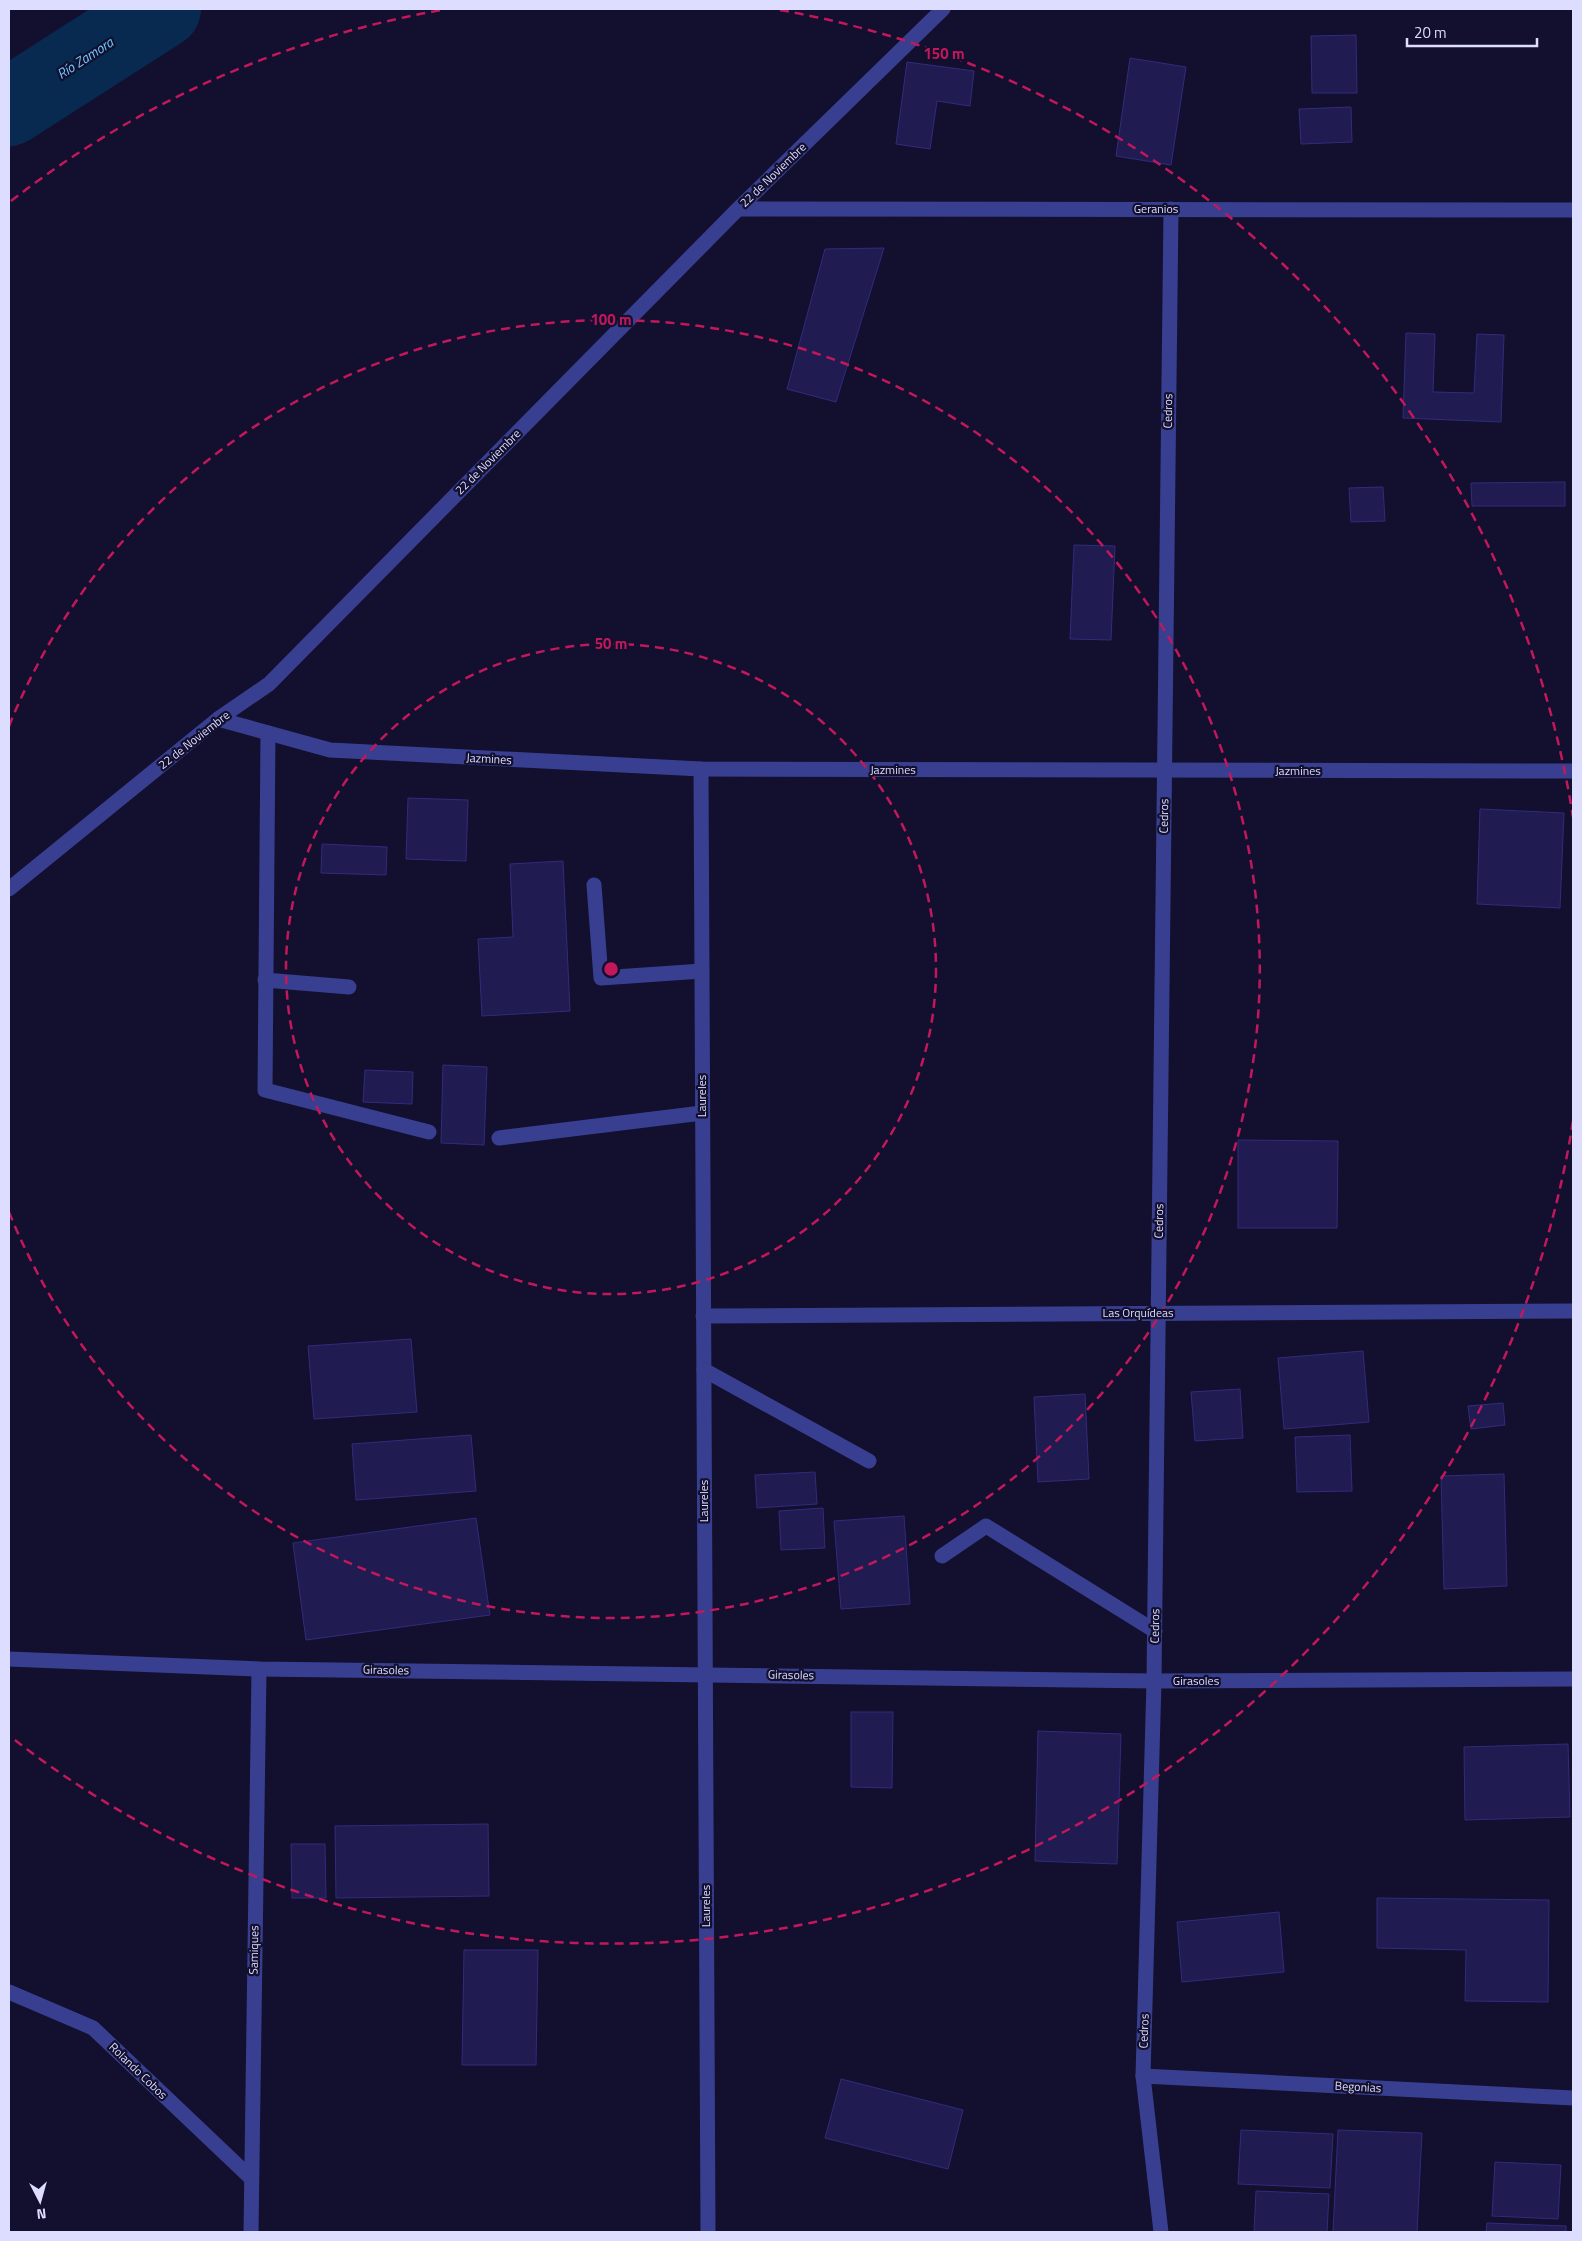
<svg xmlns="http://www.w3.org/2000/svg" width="1582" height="2241" viewBox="0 0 1582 2241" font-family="'Titillium Web',sans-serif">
  <rect width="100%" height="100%" fill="#12102e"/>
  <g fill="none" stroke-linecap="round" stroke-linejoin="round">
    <polyline stroke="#082a50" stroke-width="78" points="9,107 162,9"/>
  </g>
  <g fill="#201b50" stroke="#322b7e">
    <polygon points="1356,35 1357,93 1312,93 1311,36"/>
    <polygon points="1130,58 1186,67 1171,165 1116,156"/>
    <polygon points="907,62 974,71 970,106 937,101 930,149 896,144"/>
    <polygon points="1351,107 1352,142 1301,144 1299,109"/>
    <polygon points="884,248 836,402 787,389 825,249"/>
    <polygon points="1406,333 1435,334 1433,392 1474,393 1477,334 1504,335 1501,422 1403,418"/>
    <polygon points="1565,482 1565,506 1472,506 1471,483"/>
    <polygon points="1383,487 1385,521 1351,522 1349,488"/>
    <polygon points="1074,545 1115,546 1111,640 1070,639"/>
    <polygon points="408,798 468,800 466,861 406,859"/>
    <polygon points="1480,809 1564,813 1560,908 1477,904"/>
    <polygon points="322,844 387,847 386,875 321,873"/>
    <polygon points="563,861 570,1011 482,1016 478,939 513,937 510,864"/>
    <polygon points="443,1065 487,1067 484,1145 441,1143"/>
    <polygon points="365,1070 413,1072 412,1104 363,1102"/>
    <polygon points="1238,1140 1338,1141 1337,1228 1238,1228"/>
    <polygon points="411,1339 417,1412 314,1419 308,1346"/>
    <polygon points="1363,1351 1369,1422 1284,1429 1278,1358"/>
    <polygon points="1240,1389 1243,1438 1195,1441 1191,1392"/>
    <polygon points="1085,1394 1089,1479 1038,1482 1034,1397"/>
    <polygon points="1503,1403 1505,1425 1471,1429 1468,1406"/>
    <polygon points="471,1435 476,1491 356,1500 352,1444"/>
    <polygon points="1350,1435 1352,1491 1297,1492 1295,1437"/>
    <polygon points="815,1472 817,1504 757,1508 755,1475"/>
    <polygon points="1504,1474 1507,1586 1444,1589 1441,1476"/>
    <polygon points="823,1508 825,1548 781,1550 779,1511"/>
    <polygon points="904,1516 910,1604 841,1609 834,1521"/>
    <polygon points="476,1518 490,1615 306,1640 293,1543"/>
    <polygon points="851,1712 893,1712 892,1788 851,1787"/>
    <polygon points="1038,1731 1121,1734 1117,1864 1035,1861"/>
    <polygon points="1568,1744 1570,1817 1465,1820 1464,1747"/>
    <polygon points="488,1824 489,1896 336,1898 335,1826"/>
    <polygon points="291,1844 325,1844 326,1898 292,1898"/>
    <polygon points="1377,1898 1549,1900 1548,2002 1465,2001 1466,1950 1377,1948"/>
    <polygon points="1279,1912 1284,1972 1182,1982 1177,1922"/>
    <polygon points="464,1950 538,1950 536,2065 462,2065"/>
    <polygon points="841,2079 963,2110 948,2169 825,2138"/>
    <polygon points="1241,2130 1333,2134 1330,2188 1238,2184"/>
    <polygon points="1338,2130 1422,2133 1417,2232 1333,2232"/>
    <polygon points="1495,2162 1561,2165 1558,2219 1492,2216"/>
    <polygon points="1256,2191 1329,2194 1327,2232 1254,2232"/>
    <polygon points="1487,2223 1566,2226 1566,2232 1486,2232"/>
  </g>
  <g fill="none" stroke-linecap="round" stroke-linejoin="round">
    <g stroke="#383f90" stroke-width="15">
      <polyline points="738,209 1573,210"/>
      <polyline points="218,719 330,750 701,769 1573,771"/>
      <polyline points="268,733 265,1090 429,1132"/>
      <polyline points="701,769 708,2232"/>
      <polyline points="594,885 601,978 702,971"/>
      <polyline points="9,889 218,719 269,684 738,209 943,9"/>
      <polyline points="265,980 349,987"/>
      <polyline points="499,1138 702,1113"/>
      <polyline points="703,1316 1573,1311"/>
      <polyline points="704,1370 869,1461"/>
      <polyline points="942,1556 986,1526 1155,1631"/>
      <polyline points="9,1659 259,1669 1154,1681 1573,1679"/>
      <polyline points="9,1992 93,2028 251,2178"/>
      <polyline points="1143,2076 1573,2098"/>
      <polyline points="251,2232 259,1669"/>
      <polyline points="1161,2232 1143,2076 1154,1681 1171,209"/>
    </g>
  </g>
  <g fill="none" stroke="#c2185b" stroke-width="2.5" stroke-dasharray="9 6">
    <circle cx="611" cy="969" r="325"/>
    <path d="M9 726A649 649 0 1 1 9 1212"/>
    <path d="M1573 1121A974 974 0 0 1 11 1737M11 201A974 974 0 0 1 442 10M780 10A974 974 0 0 1 1573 817"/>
  </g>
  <g text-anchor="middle" stroke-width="4.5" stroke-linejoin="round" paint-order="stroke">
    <g font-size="12" fill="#ddf" stroke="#12102e">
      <text transform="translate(773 175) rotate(-44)" y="4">22 de Noviembre</text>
      <text x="1156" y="213">Geranios</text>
      <text transform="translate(1168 411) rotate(-89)" y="4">Cedros</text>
      <text transform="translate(488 462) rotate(-45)" y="4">22 de Noviembre</text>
      <text transform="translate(194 740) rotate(-38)" y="4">22 de Noviembre</text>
      <text transform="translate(489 759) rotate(3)" y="4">Jazmines</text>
      <text x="893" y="774">Jazmines</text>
      <text x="1298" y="775">Jazmines</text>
      <text transform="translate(1164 816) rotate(-89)" y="4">Cedros</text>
      <text transform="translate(702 1096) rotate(-90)" y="4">Laureles</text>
      <text transform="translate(1159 1221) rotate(-89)" y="4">Cedros</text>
      <text x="1138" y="1317">Las Orquídeas</text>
      <text transform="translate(704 1501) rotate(-90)" y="4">Laureles</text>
      <text transform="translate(1155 1626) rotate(-89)" y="4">Cedros</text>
      <text transform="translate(386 1670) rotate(1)" y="4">Girasoles</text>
      <text transform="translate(791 1675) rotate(1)" y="4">Girasoles</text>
      <text x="1196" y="1685">Girasoles</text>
      <text transform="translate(706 1906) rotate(-90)" y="4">Laureles</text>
      <text transform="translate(254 1950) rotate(-89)" y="4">Samiques</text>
      <text transform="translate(1144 2031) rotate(-88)" y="4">Cedros</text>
      <text transform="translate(138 2071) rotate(44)" y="4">Rolando Cobos</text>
      <text transform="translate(1358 2087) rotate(3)" y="4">Begonias</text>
    </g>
    <g font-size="14" font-style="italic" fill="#6bcbff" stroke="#12102e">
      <text transform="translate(85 58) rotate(-33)" y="5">Río Zamora</text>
    </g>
  </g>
  <circle cx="611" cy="969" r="8" fill="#c2185b" stroke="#12102e" stroke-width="2.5"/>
  <g font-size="15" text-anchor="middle" font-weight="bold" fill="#c2185b" stroke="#12102e" stroke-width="4.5" stroke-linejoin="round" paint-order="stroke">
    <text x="944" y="59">150 m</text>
    <text x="611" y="325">100 m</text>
    <text x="611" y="649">50 m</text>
  </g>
  <rect width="1582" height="2241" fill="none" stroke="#ddddff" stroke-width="20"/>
  <g transform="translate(40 2201) rotate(174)" stroke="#12102e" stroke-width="4" paint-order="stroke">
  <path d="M0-4L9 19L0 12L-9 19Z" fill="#ddddff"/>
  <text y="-8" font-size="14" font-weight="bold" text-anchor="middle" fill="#ddddff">N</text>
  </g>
  <path d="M1407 38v8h130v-8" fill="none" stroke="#ddddff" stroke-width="2.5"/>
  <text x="1414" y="38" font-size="15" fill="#ddddff" stroke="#12102e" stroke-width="4" paint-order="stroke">20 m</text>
</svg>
